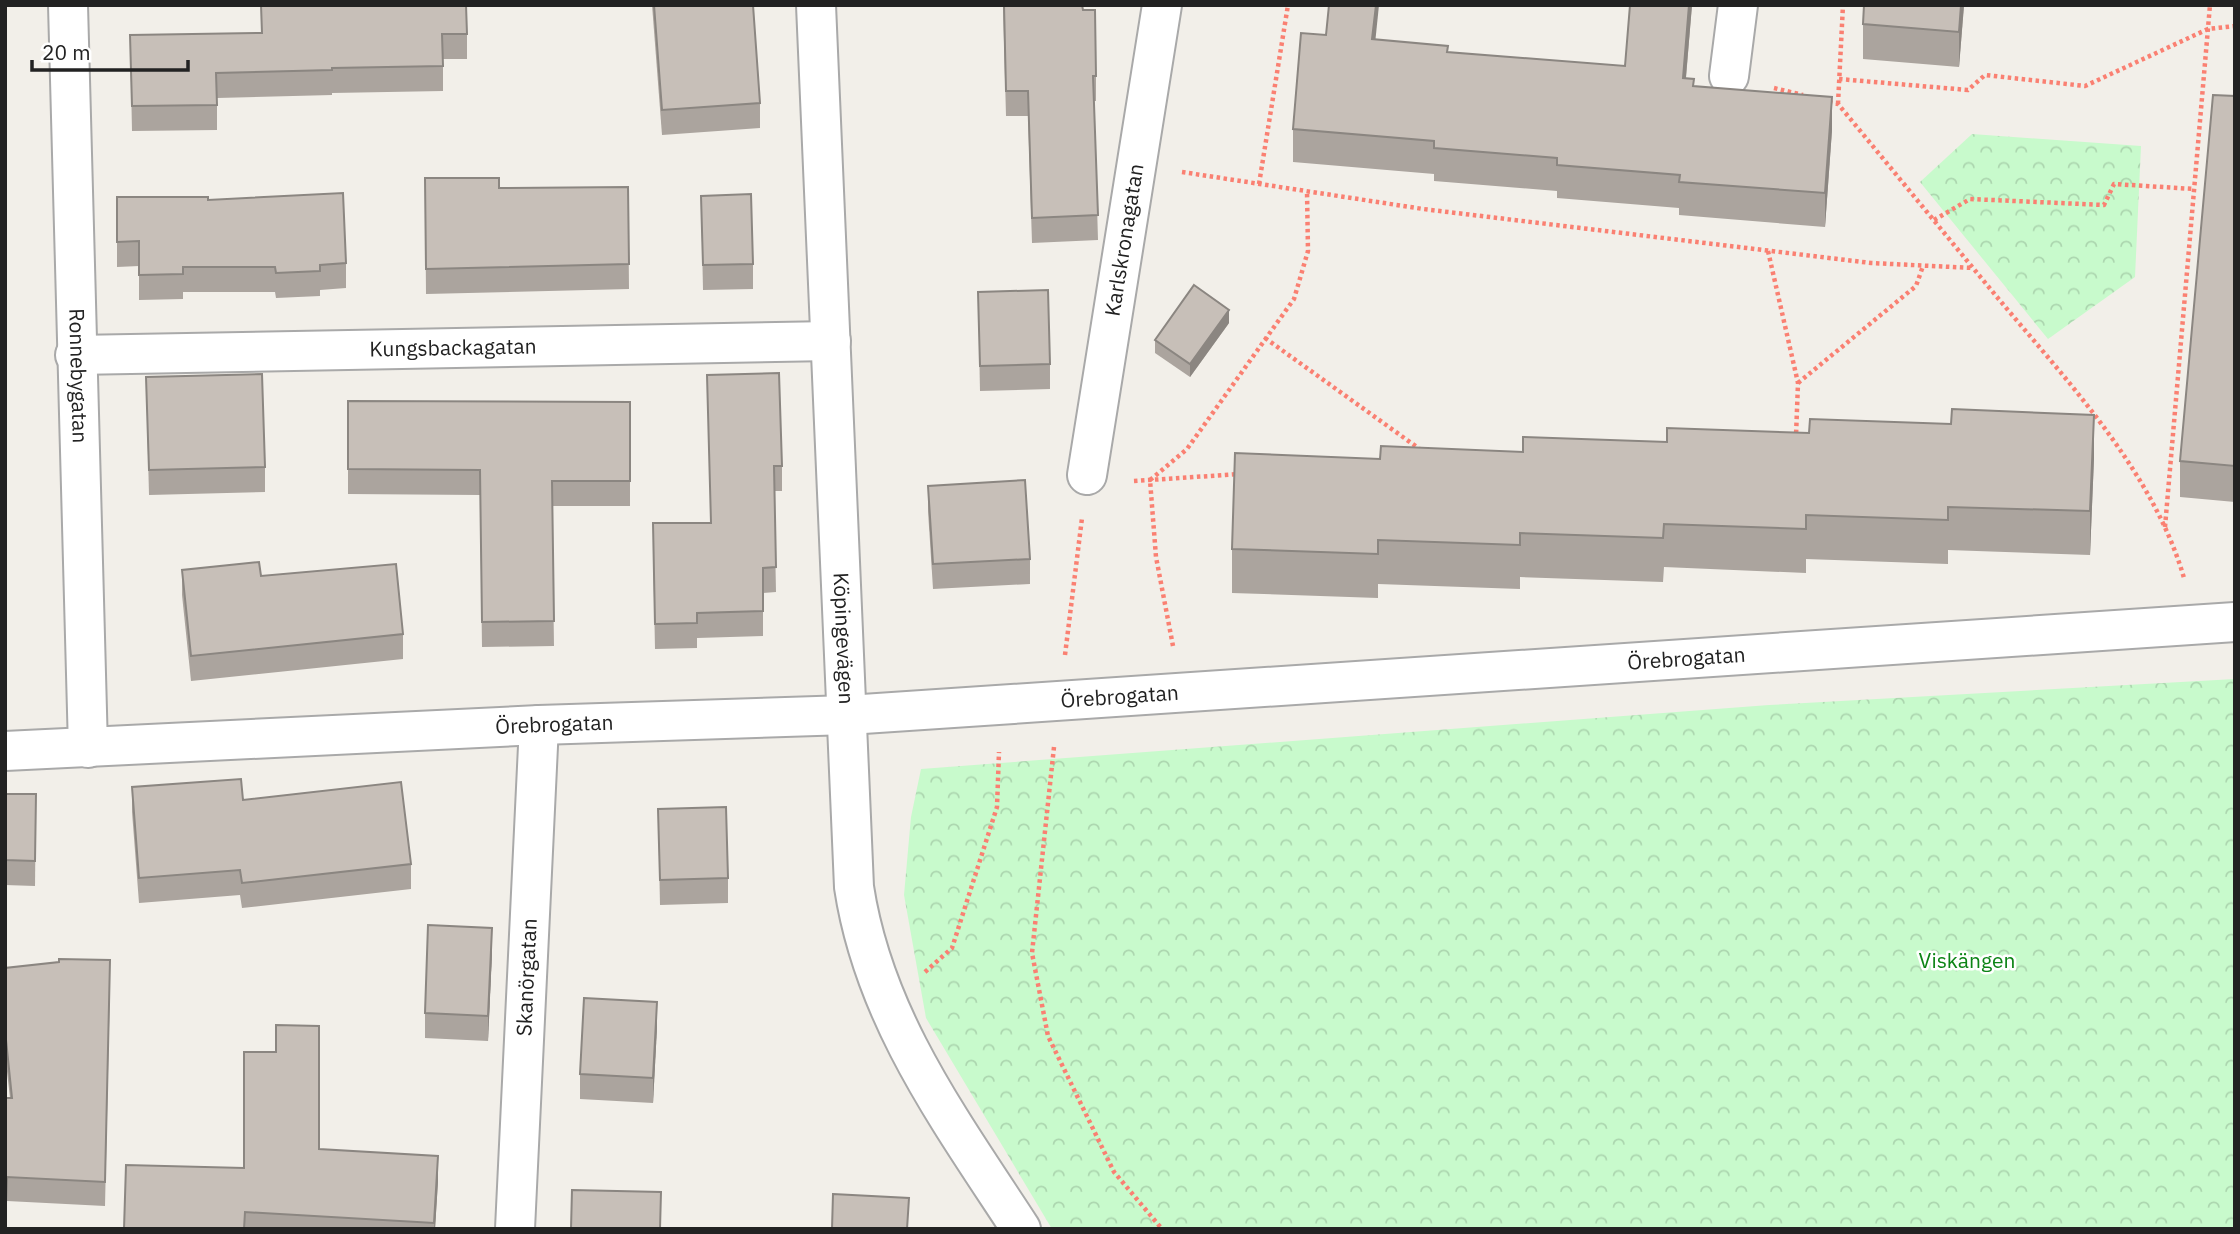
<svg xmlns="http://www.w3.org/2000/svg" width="2240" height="1234" viewBox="0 0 2240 1234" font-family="'IBM Plex Sans',sans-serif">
  <defs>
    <pattern id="park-crowns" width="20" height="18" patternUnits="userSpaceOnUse" patternTransform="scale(1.75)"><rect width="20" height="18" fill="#c8facc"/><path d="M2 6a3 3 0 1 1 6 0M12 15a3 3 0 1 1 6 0" fill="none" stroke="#acd6af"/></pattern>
  </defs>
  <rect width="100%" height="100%" fill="#f2efe9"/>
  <g fill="url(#park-crowns)">
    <polygon points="1972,134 2141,146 2135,277 2048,339 1920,182"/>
    <polygon points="2235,679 2235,1229 1052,1229 926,1018 904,895 911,817 921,769 1769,705"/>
  </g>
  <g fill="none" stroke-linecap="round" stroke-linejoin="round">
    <g stroke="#a9a9a9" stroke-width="42">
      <g id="street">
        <path id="s1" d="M68,5L88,748"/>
        <path id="s2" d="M816,5L854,887C874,1018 950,1120 1021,1229"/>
        <polyline points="1729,76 1738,5"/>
        <path id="s3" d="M75,355L831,341"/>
        <path id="s4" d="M1087,475L1162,5"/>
        <path id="s5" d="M5,751L539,725L848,715L2235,622"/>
        <path id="s6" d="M515,1229L539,725"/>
      </g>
    </g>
    <g stroke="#fa8072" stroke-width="4.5" stroke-dasharray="3.5 3.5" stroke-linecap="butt">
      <polyline points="1839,79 1968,90 1985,75 2085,86 2208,29 2235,26"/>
      <polyline points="1774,88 1803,95"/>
      <path d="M1829,102L1838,104C1891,168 1944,233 1997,297C2067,381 2153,471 2184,578"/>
      <polyline points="1838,104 1843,5"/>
      <polyline points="1182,172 1423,209 1871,263 1973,268"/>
      <polyline points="1259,184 1288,5"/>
      <polyline points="1934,220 1970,199 2104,205 2114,184 2194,189"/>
      <polyline points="1768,251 1798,383 1796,436"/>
      <polyline points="1265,338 1421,450"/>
      <polyline points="1798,383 1916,286 1923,266"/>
      <polyline points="1134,481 1240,474"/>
      <polyline points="2165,527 2210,5"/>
      <polyline points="1173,646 1156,557 1150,480 1187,449 1294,299 1308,251 1307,191"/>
      <polyline points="1065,655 1082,518"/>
      <polyline points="1054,747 1032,953 1048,1036 1114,1172 1162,1229"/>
      <polyline points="925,972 952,948 997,807 999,752"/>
    </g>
    <use href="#street" stroke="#fff" stroke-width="38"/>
  </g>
  <g fill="#aba49e">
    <polygon points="261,5 467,34 467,59 443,59 443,91 332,93 332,95 217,98 217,130 132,131 130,35 261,33"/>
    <polygon points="652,5 753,5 760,103 760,128 662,135"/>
    <polygon points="1003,5 1082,5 1096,76 1096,101 1094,101 1098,240 1032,243 1028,116 1006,116"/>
    <polygon points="1630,5 1692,5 1686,78 1694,86 1832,130 1825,227 1679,215 1679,208 1557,198 1557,191 1434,181 1434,174 1293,162 1293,129 1375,40 1448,52 1625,66"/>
    <polygon points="1964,5 1959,67 1863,59 1863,24"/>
    <polygon points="2235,96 2235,502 2180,497 2180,461"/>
    <polygon points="425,178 499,188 628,187 629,289 426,294"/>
    <polygon points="701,196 753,264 753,289 703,290"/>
    <polygon points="117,197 208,200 346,263 346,288 320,290 320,296 276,298 275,292 183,292 183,299 139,300 139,266 117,267"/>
    <polygon points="978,292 1050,364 1050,389 980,391"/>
    <polygon points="1229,323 1190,377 1155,353 1155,340"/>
    <polygon points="707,375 782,466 782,491 774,491 776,592 763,593 763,636 697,638 697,648 655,649 653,548 711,523"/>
    <polygon points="146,377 265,467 265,492 149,495"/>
    <polygon points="348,401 630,402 630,506 552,506 554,646 482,647 480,495 348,494"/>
    <polygon points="1809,433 2094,458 2090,555 1948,550 1948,564 1806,559 1806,573 1664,567 1663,582 1520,577 1520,589 1378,584 1378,598 1232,593 1232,549 1380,459 1523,452"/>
    <polygon points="928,486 1030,559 1030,584 933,589 928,511"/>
    <polygon points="182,570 261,576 403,634 403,659 191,681 182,595"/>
    <polygon points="132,787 243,800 411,864 411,889 242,908 240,895 139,903 132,812"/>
    <polygon points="5,794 36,794 35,886 5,885"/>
    <polygon points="658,809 728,878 728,903 660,905"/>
    <polygon points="492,953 488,1041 425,1038 425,1013"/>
    <polygon points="5,968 110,984 105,1206 7,1201 5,1229 10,1098 5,1054"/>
    <polygon points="657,1027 653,1103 580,1099 580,1074"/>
    <polygon points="319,1149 438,1181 435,1229 124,1229 244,1168"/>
  </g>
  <g fill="#8b8681">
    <polygon points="1376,5 1379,5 1372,73 1372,39"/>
    <polygon points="1689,5 1692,5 1683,111 1683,78"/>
    <polygon points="1961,5 1964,5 1959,67 1959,32"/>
    <polygon points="1832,97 1832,130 1825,227 1825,193"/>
    <polygon points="1229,310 1229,323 1190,377 1190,364"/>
    <polygon points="2094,415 2094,458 2090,555 2090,511"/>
    <polygon points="492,928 492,953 488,1041 488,1016"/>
    <polygon points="657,1002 657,1027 653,1103 653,1078"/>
    <polygon points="438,1156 438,1181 435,1229 434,1229"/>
  </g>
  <g fill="#c7bfb8" stroke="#8b8681" stroke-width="2">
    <polygon points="261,5 466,5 467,34 442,34 443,66 332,68 332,70 216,73 217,105 132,106 130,35 262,33"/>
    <polygon points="654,5 753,5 760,103 662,110"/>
    <polygon points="1004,5 1082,5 1083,10 1095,10 1096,76 1093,76 1098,215 1032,218 1028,91 1006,91"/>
    <polygon points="1329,5 1376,5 1372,39 1448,46 1447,52 1625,66 1630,5 1689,5 1683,78 1694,79 1693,86 1832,97 1825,193 1679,182 1680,175 1557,165 1557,158 1434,148 1434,141 1293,129 1301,33 1326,35"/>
    <polygon points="1864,5 1961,5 1959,32 1863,24"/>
    <polygon points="2213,95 2235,96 2235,466 2180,461"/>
    <polygon points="425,178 499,178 499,188 628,187 629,264 426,269"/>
    <polygon points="343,193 346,263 320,265 320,271 276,273 275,267 183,267 183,274 139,275 139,241 117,242 117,197 208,197 208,200"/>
    <polygon points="751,194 753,264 703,265 701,196"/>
    <polygon points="1194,285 1229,310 1190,364 1155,340"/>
    <polygon points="1048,290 1050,364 980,366 978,292"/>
    <polygon points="779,373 782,466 774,466 776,567 763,568 763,611 697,613 697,623 655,624 653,523 711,523 707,375"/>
    <polygon points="262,374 265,467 149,470 146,377"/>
    <polygon points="348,401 630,402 630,481 552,481 554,621 482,622 480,470 348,469"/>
    <polygon points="1952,409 2094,415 2090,511 1948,507 1948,520 1806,515 1806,529 1664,524 1663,538 1520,533 1520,545 1378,540 1378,554 1232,549 1235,453 1380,459 1381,446 1523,452 1523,437 1667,442 1667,428 1809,433 1810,419 1951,424"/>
    <polygon points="1025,480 1030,559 933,564 928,486"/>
    <polygon points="259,562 261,576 396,564 403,634 191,656 182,570"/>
    <polygon points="241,779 243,800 401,782 411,864 242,883 240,870 139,878 132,787"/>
    <polygon points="5,794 36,794 35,861 5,860"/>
    <polygon points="726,807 728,878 660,880 658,809"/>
    <polygon points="428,925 492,928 488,1016 425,1013"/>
    <polygon points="59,959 110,960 105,1182 7,1177 5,1229 5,1098 12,1098 5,1030 5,968 59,962"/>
    <polygon points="584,998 657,1002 653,1078 580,1074"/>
    <polygon points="276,1025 319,1026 319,1149 438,1156 434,1223 245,1212 244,1229 124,1229 126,1165 244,1168 244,1052 276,1052"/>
    <polygon points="572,1190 661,1192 660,1229 571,1229"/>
    <polygon points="833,1194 909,1198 907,1229 832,1229"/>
  </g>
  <g text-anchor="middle" stroke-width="5" stroke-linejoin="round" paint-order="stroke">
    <g font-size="21" fill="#222" stroke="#fff">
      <text dy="7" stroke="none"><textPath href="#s4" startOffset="238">Karlskronagatan</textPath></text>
      <text dy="7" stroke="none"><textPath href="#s3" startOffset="378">Kungsbackagatan</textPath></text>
      <text dy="7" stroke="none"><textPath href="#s1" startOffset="371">Ronnebygatan</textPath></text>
      <text dy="7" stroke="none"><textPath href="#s2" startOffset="634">Köpingevägen</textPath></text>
      <text dy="7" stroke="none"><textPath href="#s5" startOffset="1684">Örebrogatan</textPath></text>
      <text dy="7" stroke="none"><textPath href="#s5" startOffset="1116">Örebrogatan</textPath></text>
      <text dy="7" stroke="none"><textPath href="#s5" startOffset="550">Örebrogatan</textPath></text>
      <text dy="7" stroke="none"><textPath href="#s6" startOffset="252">Skanörgatan</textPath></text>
    </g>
    <g font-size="21" fill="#0c8416" stroke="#fff">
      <text x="1967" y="968">Viskängen</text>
    </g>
  </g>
  <rect width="2240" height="1234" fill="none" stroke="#222222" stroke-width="14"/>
  <path d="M32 60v10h156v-10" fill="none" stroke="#222222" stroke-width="3.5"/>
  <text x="42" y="60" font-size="21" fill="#222222" stroke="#ffffff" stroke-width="5" paint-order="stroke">20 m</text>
</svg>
